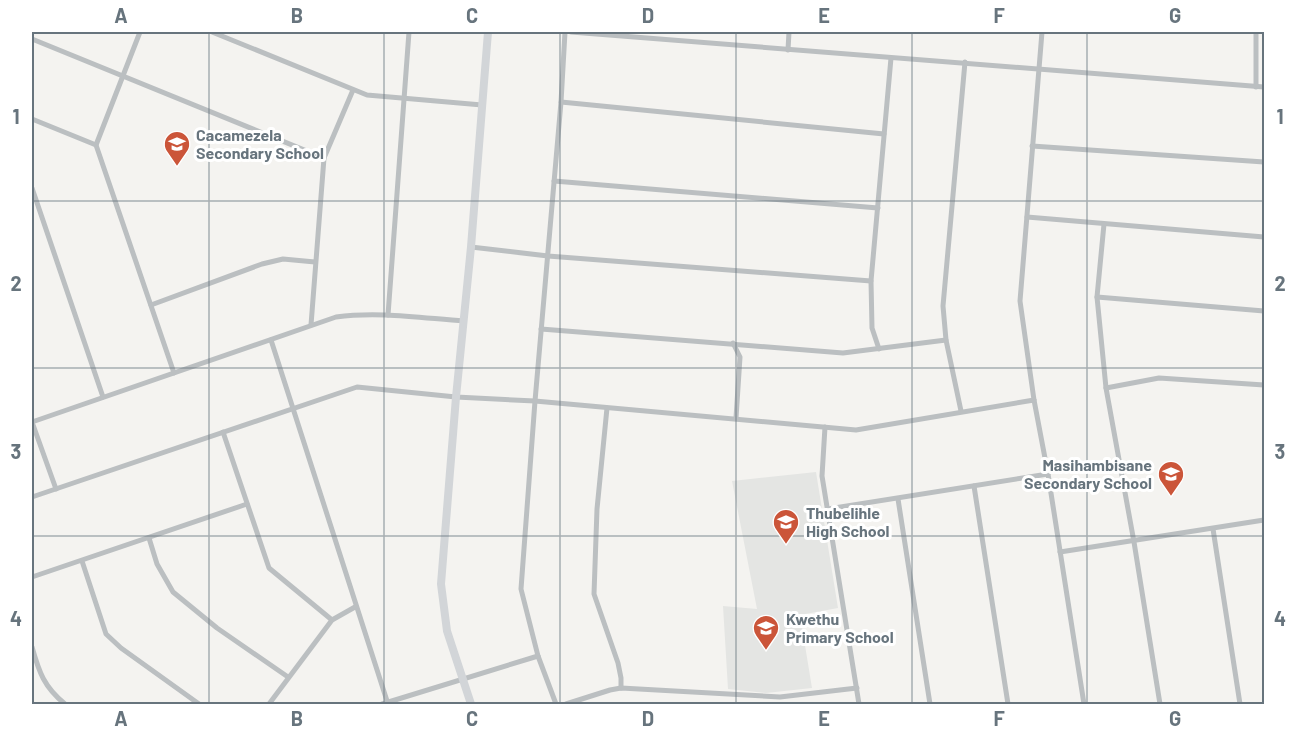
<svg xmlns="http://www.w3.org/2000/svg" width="1296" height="736" viewBox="0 0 1296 736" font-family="Barlow,sans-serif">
  <rect width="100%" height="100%" fill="#f4f3f0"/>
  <polygon fill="#e4e5e3" points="816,472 838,608 800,615 812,688 766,693 728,689 723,606 757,609 732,481"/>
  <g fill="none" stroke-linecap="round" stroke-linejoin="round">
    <g stroke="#bbbfc1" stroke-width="5">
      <polyline points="140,32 96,145 174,373"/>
      <polyline points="212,32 367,95 482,105"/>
      <polyline points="571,32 1264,87"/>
      <polyline points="1042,32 1020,301 1034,400 1048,474 1084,704"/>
      <polyline points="32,39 324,158"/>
      <polyline points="788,50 789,32"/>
      <polyline points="1256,87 1256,32"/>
      <polyline points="561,102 884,134"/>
      <polyline points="32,119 96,145"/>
      <polyline points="1032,146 1264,162"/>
      <polyline points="554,181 878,208"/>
      <polyline points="32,188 103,397"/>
      <polyline points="1027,217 1264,237"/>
      <polyline points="1104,224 1097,297 1106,388 1134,542 1160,704"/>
      <polyline points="471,247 548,256 871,281"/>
      <polyline points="1097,297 1264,311"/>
      <polyline points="151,305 262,264 283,259 315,262"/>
      <polyline points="388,315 409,32"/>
      <polyline points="311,325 324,158 353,90"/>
      <polyline points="541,329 843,353 946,340"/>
      <polyline points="271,340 388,704"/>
      <polyline points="733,343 740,357 736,418"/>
      <polyline points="879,349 872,328 871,281 891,58"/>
      <polyline points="1106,388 1159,378 1264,385"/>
      <polyline points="607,408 597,509 594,594 618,663 621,678 621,688"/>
      <polyline points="961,411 946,340 943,306 965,62"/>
      <path d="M32,422L336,317C378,311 422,318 464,321"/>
      <polyline points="32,422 56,489"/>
      <polyline points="825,427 822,476 859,704"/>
      <polyline points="223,432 269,568 332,620"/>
      <polyline points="974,486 1008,704"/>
      <polyline points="32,497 357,387 456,397 535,401 856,430 1034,400"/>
      <polyline points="898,499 930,704"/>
      <polyline points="828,509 1048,474"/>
      <polyline points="1213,529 1240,704"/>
      <polyline points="149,538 157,564 173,592 217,628 288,677"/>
      <polyline points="1060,552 1264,520"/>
      <polyline points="82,561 106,634 121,648 199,704"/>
      <polyline points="32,577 247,504"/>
      <path d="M32,647C39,672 44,687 65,704"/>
      <polyline points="269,704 332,620 355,607"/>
      <polyline points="382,704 538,656"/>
      <polyline points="556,704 538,656 521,589 535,401 561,102 565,32"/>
      <polyline points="566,704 610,690 621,688 780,697 857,688"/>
    </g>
    <polyline stroke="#d2d5d8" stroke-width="8" points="471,704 447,631 441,584 456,397 471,247 488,32"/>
  </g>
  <path fill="none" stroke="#67747d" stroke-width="1.5" stroke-opacity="0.55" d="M209,32V704M384,32V704M560,32V704M736,32V704M912,32V704M1087,32V704M32,201H1264M32,368H1264M32,536H1264"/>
  <defs>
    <g id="school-pin" transform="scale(1.35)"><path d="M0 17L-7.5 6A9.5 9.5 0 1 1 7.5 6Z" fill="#cb5539" stroke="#fff"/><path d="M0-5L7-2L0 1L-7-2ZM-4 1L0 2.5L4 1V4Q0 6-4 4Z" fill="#fff"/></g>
  </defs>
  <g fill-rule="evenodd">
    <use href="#school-pin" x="177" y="144"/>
    <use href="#school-pin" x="1171" y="474"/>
    <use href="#school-pin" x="786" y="522"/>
    <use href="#school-pin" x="766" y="628"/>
  </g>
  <g text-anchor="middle" stroke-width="6" stroke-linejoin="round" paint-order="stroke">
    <g font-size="16" font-weight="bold" fill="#67747d" stroke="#fff" text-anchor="start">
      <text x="196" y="141">Cacamezela<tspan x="196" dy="18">Secondary School</tspan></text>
      <text x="1152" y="471" text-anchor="end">Masihambisane<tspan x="1152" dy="18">Secondary School</tspan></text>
      <text x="806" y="519">Thubelihle<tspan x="806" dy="18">High School</tspan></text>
      <text x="786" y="625">Kwethu<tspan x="786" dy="18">Primary School</tspan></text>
    </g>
  </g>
  <rect width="1296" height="736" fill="none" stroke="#ffffff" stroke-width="66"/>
  <rect x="33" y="33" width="1230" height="670" fill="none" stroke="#67747d" stroke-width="2"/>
  <g font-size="20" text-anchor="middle" font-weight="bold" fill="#67747d">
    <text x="121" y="23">A</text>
    <text x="297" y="23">B</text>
    <text x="472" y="23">C</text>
    <text x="648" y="23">D</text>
    <text x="824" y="23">E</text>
    <text x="999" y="23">F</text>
    <text x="1175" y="23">G</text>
    <text x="16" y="124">1</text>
    <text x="1280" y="124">1</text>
    <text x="16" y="291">2</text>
    <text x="1280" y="291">2</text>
    <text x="16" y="459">3</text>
    <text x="1280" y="459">3</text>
    <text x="16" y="626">4</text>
    <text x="1280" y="626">4</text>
    <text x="121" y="726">A</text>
    <text x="297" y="726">B</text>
    <text x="472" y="726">C</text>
    <text x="648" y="726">D</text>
    <text x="824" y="726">E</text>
    <text x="999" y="726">F</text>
    <text x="1175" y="726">G</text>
  </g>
</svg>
